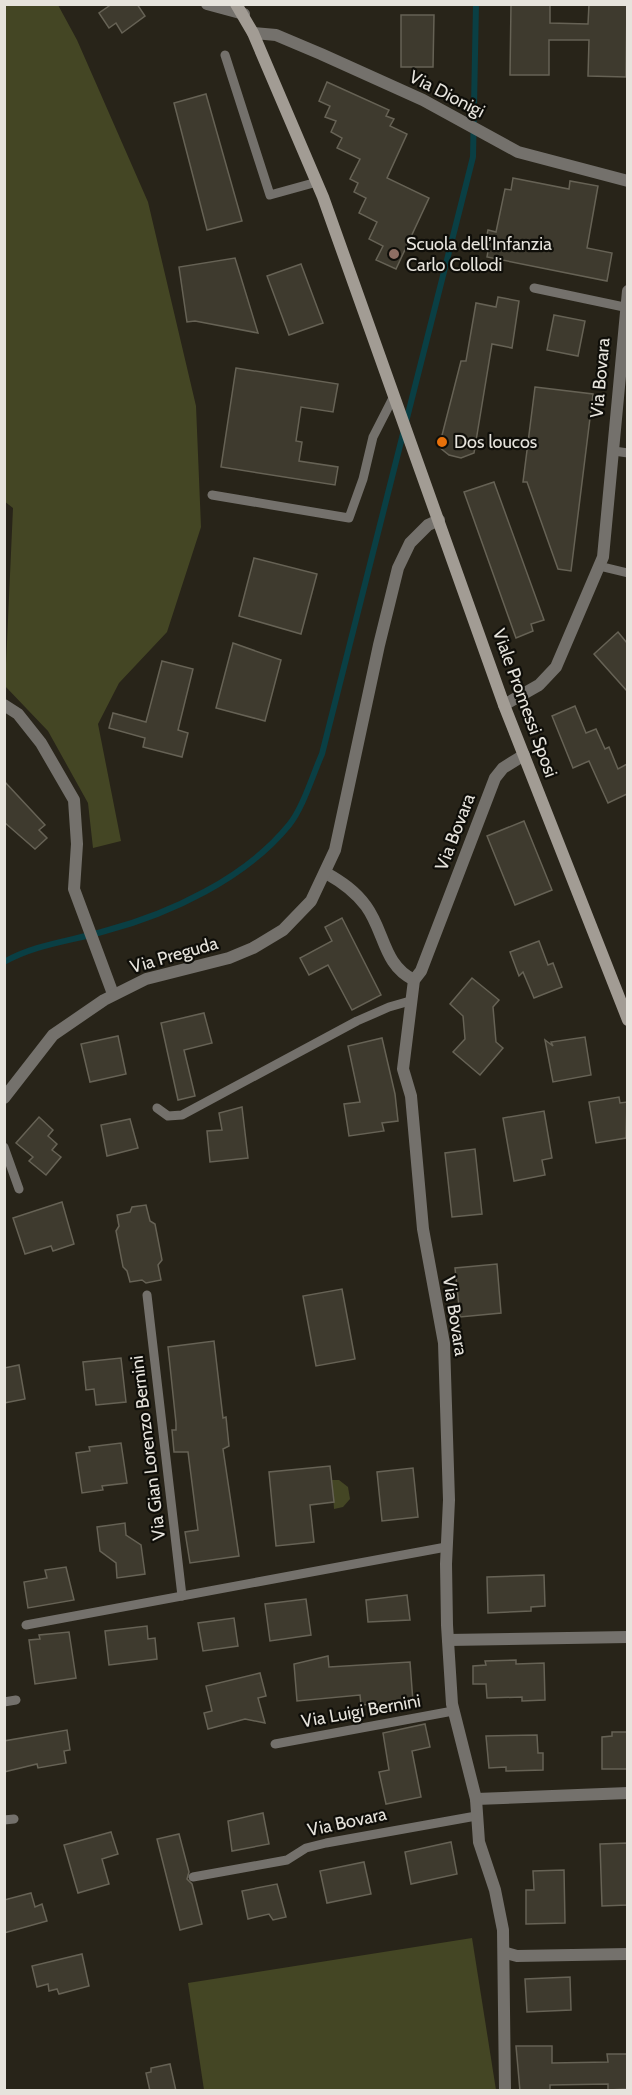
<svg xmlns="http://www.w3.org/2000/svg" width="632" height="2095" viewBox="0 0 632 2095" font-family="Cabin,sans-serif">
  <rect width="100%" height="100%" fill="#282419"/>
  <g fill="#444624">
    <polygon points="4,5 58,5 77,40 148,202 196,406 201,527 167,632 119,683 98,724 121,841 93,848 88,803 48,731 5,686 13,508 4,501"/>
    <polygon points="332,1480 339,1480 348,1487 350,1499 343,1507 334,1509"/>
    <polygon points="472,1938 496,2090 204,2090 188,1983"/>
  </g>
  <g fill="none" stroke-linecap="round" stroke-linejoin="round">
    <path stroke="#0a3f44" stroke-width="6" d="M4,962C36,944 71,941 105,931C170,914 246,878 289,825C303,808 313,774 322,754L473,157L476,4"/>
  </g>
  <g fill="#3e3a2e" stroke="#666255" stroke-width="1.5">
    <polygon points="112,4 137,4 145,16 122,33 116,23 109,28 99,13"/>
    <polygon points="511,4 550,4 550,23 588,24 589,4 627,4 626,77 588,76 589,40 549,40 549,75 510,75"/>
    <polygon points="401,15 434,15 433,67 401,67"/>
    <polygon points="327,82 389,110 386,116 394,119 390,126 407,134 387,178 429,198 396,269 376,260 383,246 369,239 377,222 359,213 366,198 354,192 358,183 350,179 360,159 337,148 342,138 331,132 336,121 325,117 330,106 319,101"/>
    <polygon points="206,94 242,221 207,230 174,103"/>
    <polygon points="513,178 569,189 570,181 598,186 587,248 612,253 607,281 487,257 488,251 484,250 488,230 496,232 505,189 511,190"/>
    <polygon points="235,258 258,333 195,321 187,322 179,267"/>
    <polygon points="301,264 323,323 289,335 267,276"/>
    <polygon points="498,297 519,301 512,348 492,344 474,453 461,458 449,455 439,447 461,361 466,361 476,303 496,307"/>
    <polygon points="554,315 585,321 578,356 547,350"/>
    <polygon points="236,368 338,384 333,412 301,407 296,441 302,442 299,461 338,467 335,485 221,467"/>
    <polygon points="535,387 593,394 571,571 558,569 527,482 523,482"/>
    <polygon points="494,482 544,620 531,624 533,631 516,638 464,492"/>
    <polygon points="254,558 317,574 301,634 239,616"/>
    <polygon points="618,632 627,643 627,691 594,654"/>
    <polygon points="233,643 281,660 265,721 216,708"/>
    <polygon points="162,661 193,669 178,730 188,733 182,757 143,747 145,738 109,728 113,713 146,722"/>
    <polygon points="575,706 586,733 596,729 605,749 609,747 618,769 627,764 627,794 608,803 589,761 573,768 552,716"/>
    <polygon points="4,781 45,825 39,830 47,838 35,849 4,822"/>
    <polygon points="524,821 552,890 515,905 487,836"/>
    <polygon points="342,918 381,995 352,1010 328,965 309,975 300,958 332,941 325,927"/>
    <polygon points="539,941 548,965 553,963 562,987 534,998 523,972 519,976 510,952"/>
    <polygon points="472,978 499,1000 493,1007 496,1042 503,1048 480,1075 453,1052 465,1039 463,1016 450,1004"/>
    <polygon points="204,1013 212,1043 184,1050 195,1096 178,1100 161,1023"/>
    <polygon points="118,1036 126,1074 90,1082 81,1044"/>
    <polygon points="585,1037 591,1075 553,1082 545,1040 553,1046 551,1042"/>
    <polygon points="382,1038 395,1094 398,1121 382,1123 384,1131 349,1136 344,1104 360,1102 348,1046"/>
    <polygon points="619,1097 620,1103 627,1102 626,1138 596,1143 589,1102"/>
    <polygon points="242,1107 248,1158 210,1162 207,1131 222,1130 219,1113"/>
    <polygon points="544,1111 552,1158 542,1160 545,1175 514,1181 503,1118"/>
    <polygon points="39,1117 53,1130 48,1136 57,1144 52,1150 61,1157 46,1175 29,1161 33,1157 16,1143"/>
    <polygon points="130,1119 138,1148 107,1156 101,1125"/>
    <polygon points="475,1149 482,1214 452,1217 445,1153"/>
    <polygon points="62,1202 74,1244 53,1251 51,1246 25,1254 13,1218"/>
    <polygon points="146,1205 150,1221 155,1224 162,1260 158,1265 161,1280 146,1283 142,1280 130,1282 127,1271 123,1267 116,1231 119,1226 117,1215 130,1212 132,1207"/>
    <polygon points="497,1264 501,1313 460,1317 455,1268"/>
    <polygon points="342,1289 355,1359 316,1366 303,1296"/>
    <polygon points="214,1341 223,1418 226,1417 229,1446 223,1449 239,1556 190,1563 185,1532 198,1530 188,1452 174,1452 172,1430 176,1430 176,1423 168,1347"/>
    <polygon points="121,1358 126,1402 96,1405 94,1389 86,1390 83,1362"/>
    <polygon points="19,1365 25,1399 4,1403 4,1368"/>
    <polygon points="121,1443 127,1483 102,1486 103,1490 82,1493 76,1453 90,1451 89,1447"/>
    <polygon points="330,1466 334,1502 310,1505 314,1542 276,1546 269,1472"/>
    <polygon points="413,1468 418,1517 382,1521 377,1472"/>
    <polygon points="125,1523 126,1535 141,1545 145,1574 117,1578 116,1563 100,1551 97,1527"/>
    <polygon points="66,1567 74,1600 28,1608 24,1582 47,1578 45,1570"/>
    <polygon points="544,1575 545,1606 531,1607 531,1611 488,1613 487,1577"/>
    <polygon points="407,1595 410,1620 368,1622 366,1600"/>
    <polygon points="306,1599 311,1635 270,1641 265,1604"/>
    <polygon points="234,1618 238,1646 203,1651 198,1623"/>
    <polygon points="147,1626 148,1639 155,1638 157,1659 109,1665 105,1631"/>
    <polygon points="69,1632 76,1678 35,1684 29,1640 40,1639 39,1635"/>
    <polygon points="328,1656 329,1667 410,1662 413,1702 361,1705 360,1695 297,1701 294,1664"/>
    <polygon points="516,1660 516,1664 544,1663 545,1700 522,1701 522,1697 487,1698 486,1684 473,1684 473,1666 486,1665 485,1661"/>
    <polygon points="260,1673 266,1696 258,1698 265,1723 245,1719 208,1729 204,1713 212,1711 206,1686"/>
    <polygon points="425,1724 430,1747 412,1751 421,1797 386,1804 379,1772 389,1770 383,1733"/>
    <polygon points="67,1730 70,1750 64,1751 66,1763 38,1768 37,1764 4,1772 4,1741"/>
    <polygon points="612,1732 627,1732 627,1769 602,1769 602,1737 612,1736"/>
    <polygon points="537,1735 538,1753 543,1753 543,1770 506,1771 506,1767 489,1768 486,1736"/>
    <polygon points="263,1813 269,1844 232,1851 228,1821"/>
    <polygon points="111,1832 118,1854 102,1859 109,1884 78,1893 64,1845"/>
    <polygon points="179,1834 189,1872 187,1879 192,1884 202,1924 180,1930 157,1839"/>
    <polygon points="451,1842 457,1874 411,1884 405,1852"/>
    <polygon points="627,1843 627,1905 602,1906 600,1844"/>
    <polygon points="364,1862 371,1894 327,1903 320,1871"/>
    <polygon points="564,1870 565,1923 526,1924 526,1890 534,1890 533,1871"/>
    <polygon points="277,1884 286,1917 273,1920 269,1914 248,1919 242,1891"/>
    <polygon points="31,1893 35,1907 42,1904 47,1921 4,1933 4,1900"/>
    <polygon points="82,1954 89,1986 59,1994 57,1989 49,1991 48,1984 37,1987 32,1966"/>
    <polygon points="570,1977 571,2010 527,2012 525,1979"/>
    <polygon points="516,2046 552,2046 552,2063 608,2062 607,2054 627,2054 627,2089 608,2090 608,2084 550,2085 550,2091 520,2091"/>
    <polygon points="170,2064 176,2091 150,2091 146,2073 151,2072 151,2068"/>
  </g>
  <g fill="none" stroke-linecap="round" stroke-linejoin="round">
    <g stroke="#74716c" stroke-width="9">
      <polyline points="225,55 270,195 317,182"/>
      <polyline points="534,288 624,307"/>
      <polyline points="614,451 628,453"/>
      <polyline points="212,495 349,518 363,479 373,437 394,396"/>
      <polyline points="599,566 628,573"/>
      <polyline points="157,1108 168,1116 182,1115 357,1021 389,1007 410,1001"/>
      <polyline points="4,1147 19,1189"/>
      <polyline points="147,1295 182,1596"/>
      <polyline points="26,1625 446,1547"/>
      <polyline points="4,1702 16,1700"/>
      <polyline points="275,1744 453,1711"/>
      <polyline points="4,1820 14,1819"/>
      <polyline points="193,1877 287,1860 306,1848 326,1843 476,1816"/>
    </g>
    <g stroke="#74716c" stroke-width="12">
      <polyline points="207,4 244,14"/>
      <polyline points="253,33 276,35 321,54 423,100 518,152 628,181"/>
      <polyline points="4,705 18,714 41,743 74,800 77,844 74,889 113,994"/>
      <polyline points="504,705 539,685 556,667 603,557 628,291"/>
      <path d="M326,873C342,882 355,891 366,906C385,932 383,965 414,980"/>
      <polyline points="4,1098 53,1035 104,1000 146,979 229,958 253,948 283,930 311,901 335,850 379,645 398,568 410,543 428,525 439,520"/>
      <polyline points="448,1640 628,1637"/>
      <polyline points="476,1799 628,1793"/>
      <polyline points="506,1953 517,1956 628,1954"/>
      <polyline points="505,2090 503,1930 495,1890 479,1842 476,1799 452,1704 447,1625 446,1564 449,1500 444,1343 423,1229 411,1096 403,1069 414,980 421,971 495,778 503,768 524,755"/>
    </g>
    <polyline stroke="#a29c94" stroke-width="12" points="236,4 253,33 323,197 504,705 628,1020"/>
  </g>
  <circle fill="#8d6e63" stroke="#0f0e09" stroke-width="2" cx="394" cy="254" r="6"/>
  <circle fill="#e8710a" stroke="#0f0e09" stroke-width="2" cx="442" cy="442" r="6"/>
  <g text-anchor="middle" stroke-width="4.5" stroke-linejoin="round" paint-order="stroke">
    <g font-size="18" fill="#e6e3dc" stroke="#0f0e09">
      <text transform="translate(447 94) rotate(27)" y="6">Via Dionigi</text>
      <text transform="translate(600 378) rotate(-85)" y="6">Via Bovara</text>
      <text transform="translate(525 703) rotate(70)" y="6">Viale Promessi Sposi</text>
      <text transform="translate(455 832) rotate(-69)" y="6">Via Bovara</text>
      <text transform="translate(174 955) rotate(-16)" y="6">Via Preguda</text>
      <text transform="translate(455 1316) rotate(81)" y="6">Via Bovara</text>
      <text transform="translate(148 1448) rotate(-97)" y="6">Via Gian Lorenzo Bernini</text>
      <text transform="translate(361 1711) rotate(-10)" y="6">Via Luigi Bernini</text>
      <text transform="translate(347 1822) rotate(-12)" y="6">Via Bovara</text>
    </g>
    <g font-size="18" fill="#e6e3dc" stroke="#0f0e09" text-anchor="start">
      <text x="406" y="250">Scuola dell’Infanzia<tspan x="406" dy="21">Carlo Collodi</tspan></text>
      <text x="454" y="448">Dos loucos</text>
    </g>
  </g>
  <rect width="632" height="2095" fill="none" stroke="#e6e3dc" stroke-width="12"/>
</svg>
